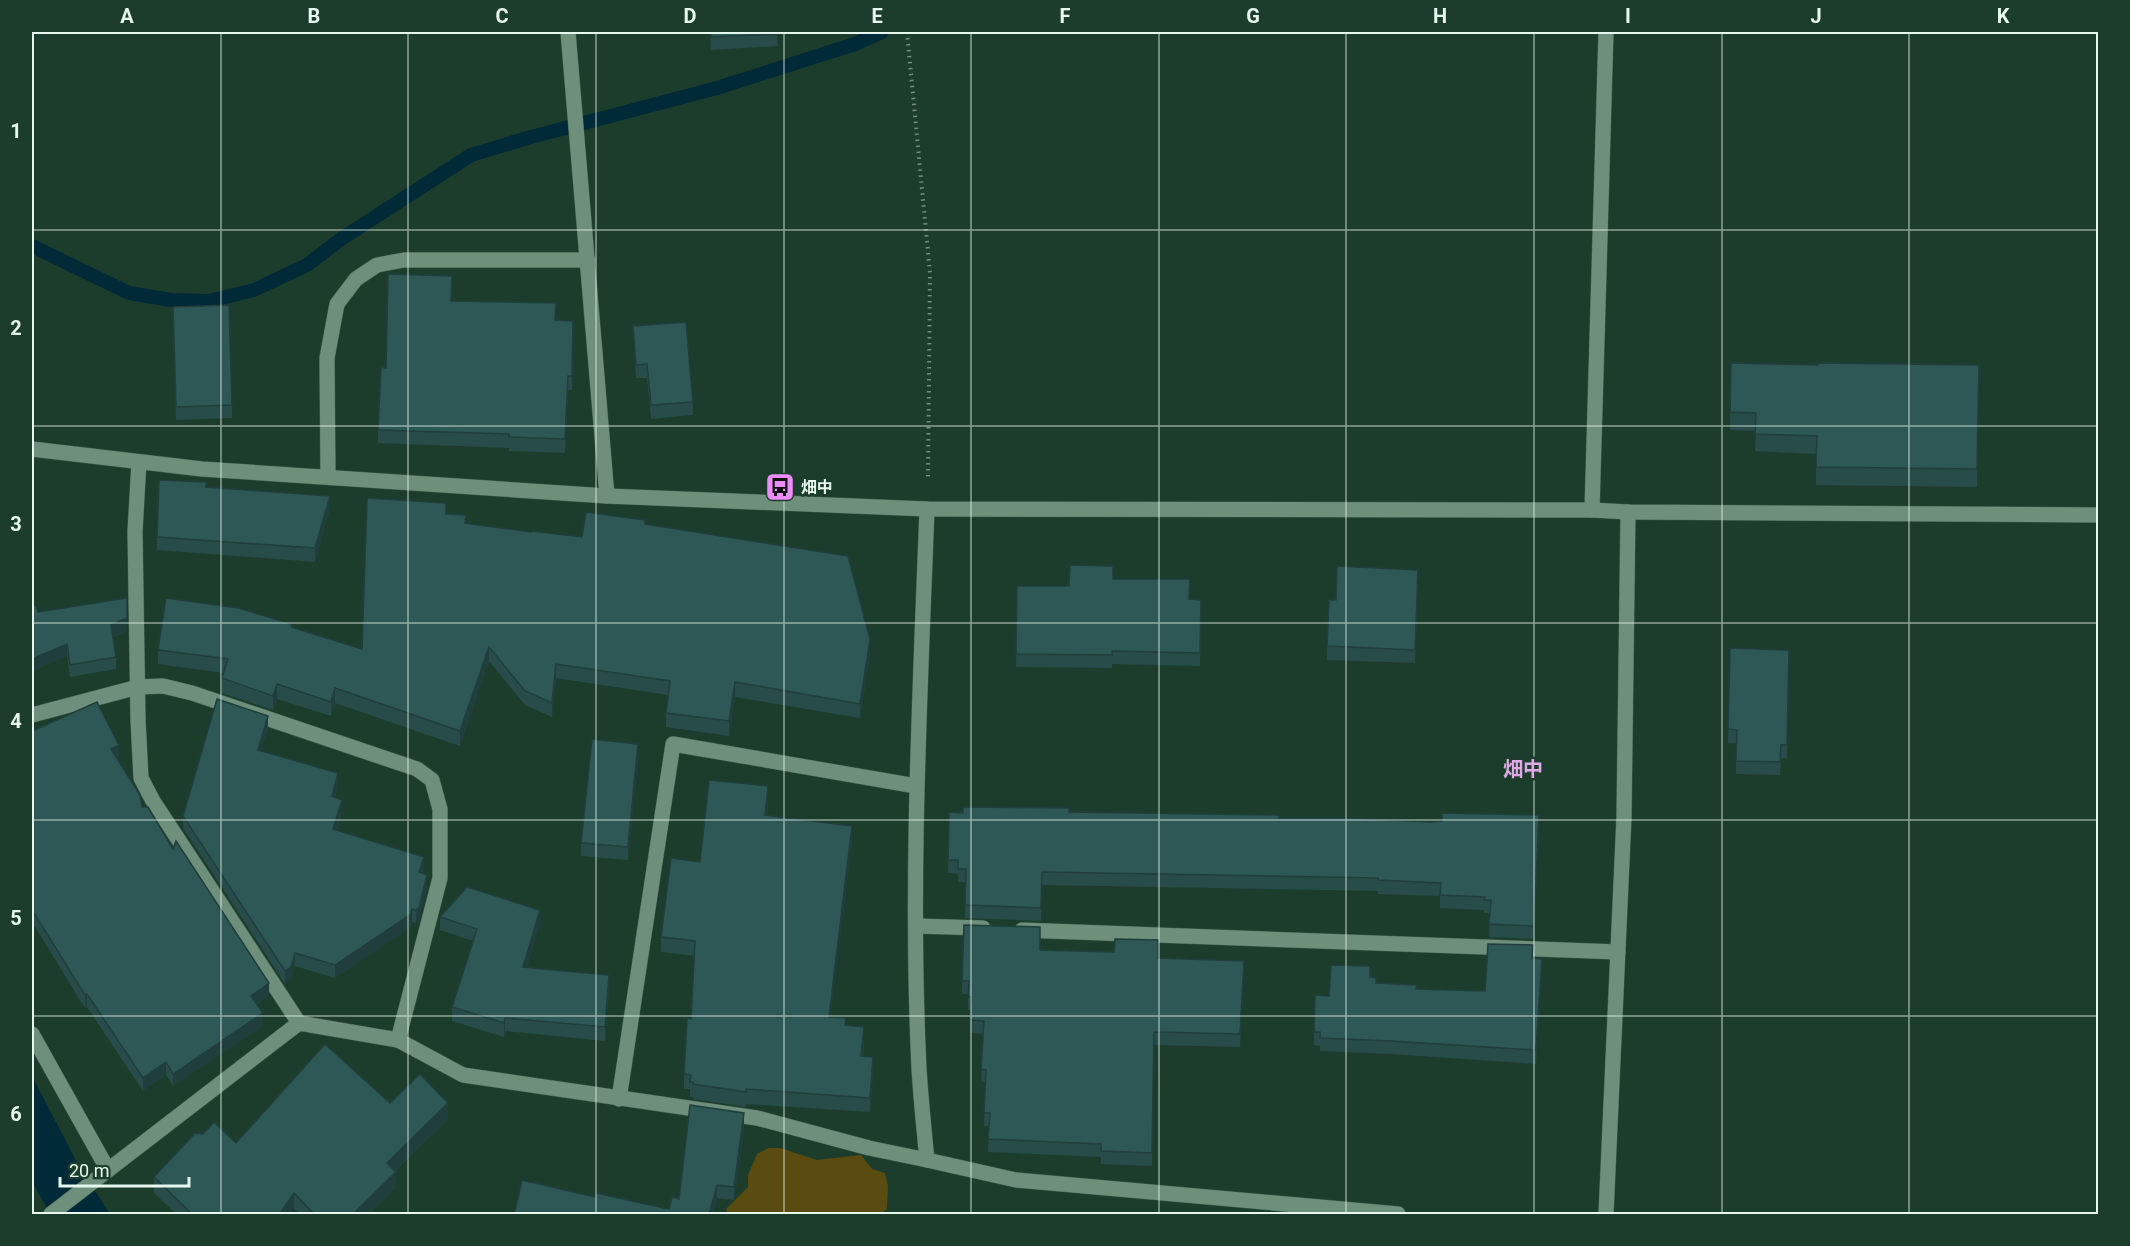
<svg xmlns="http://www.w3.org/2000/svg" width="2130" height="1246" viewBox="0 0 2130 1246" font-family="Roboto,'Noto Sans JP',sans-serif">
  <rect width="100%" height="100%" fill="#1d3d2c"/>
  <polygon fill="#5a4b11" points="769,1148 780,1148 817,1160 861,1155 872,1169 885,1173 888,1186 887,1209 880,1214 728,1214 726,1209 748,1187 748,1175 757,1154"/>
  <polygon fill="#002a37" points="32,1076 79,1166 110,1214 50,1214 32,1181"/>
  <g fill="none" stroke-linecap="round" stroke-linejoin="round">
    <polyline stroke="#002a37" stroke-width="14" points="32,246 129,293 171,300 209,301 254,290 307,265 341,239 471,155 531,137 717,88 855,44 882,32"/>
    <g stroke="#3e5a4c" stroke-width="16">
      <g id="minor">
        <polyline points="568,32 607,496"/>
        <polyline points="32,449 202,469 607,496 927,509 1592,510 1628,512 2098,515"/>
        <polyline points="139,462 135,531 138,720 141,778 153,801 299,1023"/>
        <polyline points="328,477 327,358 337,304 356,279 377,265 404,260 588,260"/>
        <path d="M927,509C920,696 910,883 919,1069C921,1100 924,1130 927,1160L1016,1180L1398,1214"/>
        <polyline points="1592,510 1606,32"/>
        <polyline points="32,715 138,687 163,686 192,693 417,769 432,780 440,809 440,878 398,1040"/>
        <polyline points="916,926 983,928"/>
        <polyline points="1022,930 1618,952"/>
        <polyline points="32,1034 108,1170"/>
        <polyline points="619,1099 673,744 916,786"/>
        <polyline points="51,1214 299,1023 398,1040 463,1075 757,1118 869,1148 927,1160"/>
        <polyline points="1606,1214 1624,817 1628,512"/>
      </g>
    </g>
    <polyline stroke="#738d7f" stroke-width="4" stroke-dasharray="1.5 4.5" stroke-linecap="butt" points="907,32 930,273 928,480"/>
    <use href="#minor" stroke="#6d8f7b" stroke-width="15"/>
  </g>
  <g fill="#274c4a">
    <polygon points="710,32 777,32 778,46 711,50"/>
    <polygon points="451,301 556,320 573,321 572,390 568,390 565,453 509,451 509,448 378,443 378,430 386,368"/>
    <polygon points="173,320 232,405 232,418 176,420"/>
    <polygon points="633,326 693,402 693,415 651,419 647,378 636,378"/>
    <polygon points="1731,363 1818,365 1979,365 1977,487 1816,485 1816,454 1755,451 1756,431 1730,430"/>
    <polygon points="206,487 330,509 315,562 157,550 157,537"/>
    <polygon points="446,514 466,523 531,532 582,537 645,524 870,653 860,718 735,697 729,736 666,727 666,713 668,695 556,678 552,717 525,705 489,661 460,746 335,703 331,716 277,699 273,710 222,693 222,678 224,673 158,664 158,650 292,627 362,649"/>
    <polygon points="1113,579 1190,599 1201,600 1200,666 1112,664 1112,668 1016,667 1017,586 1069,586"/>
    <polygon points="1418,583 1415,663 1327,660 1327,646"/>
    <polygon points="38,612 127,631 113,637 116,657 116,669 70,677 67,656 32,671"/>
    <polygon points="1730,648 1789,650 1787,758 1781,758 1780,775 1736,774 1736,743 1728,743"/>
    <polygon points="268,729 261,751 338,786 335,797 342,812 337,830 424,870 423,874 427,888 419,921 416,923 412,922 411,927 335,978 295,966 291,980 285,984 183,828 183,816"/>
    <polygon points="32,731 119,757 117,758 142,807 173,849 269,995 257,1004 263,1026 173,1086 166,1075 143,1091 87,1007 85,1008 32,922"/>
    <polygon points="638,757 628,860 581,856 581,843"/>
    <polygon points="768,801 767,815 852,840 830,1017 846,1025 864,1041 863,1057 873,1072 870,1112 746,1104 746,1107 693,1099 693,1097 690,1097 690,1089 684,1089 684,1074 691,1019 694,956 661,952 661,937 700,862"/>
    <polygon points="949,812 1069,812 1279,818 1539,828 1534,939 1489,937 1490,913 1484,913 1484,910 1440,908 1440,896 1378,894 1378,891 1042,885 1041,921 965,918 966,882 958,882 958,874 948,873"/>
    <polygon points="440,917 540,923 527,967 609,988 605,1041 505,1031 504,1037 452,1021 452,1007 473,941 440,930"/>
    <polygon points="1040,950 1158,958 1244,974 1240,1047 1154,1045 1152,1166 1101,1164 1101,1157 988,1152 989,1126 984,1126 985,1082 981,1082 983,1034 970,1033 971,1010 968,1010 968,994 962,994 962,981"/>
    <polygon points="1533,958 1542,972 1536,1064 1391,1054 1320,1051 1320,1046 1314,1045 1314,1032 1329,996 1370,977 1376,983 1416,989 1485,991"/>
    <polygon points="390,1103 448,1119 395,1171 396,1187 368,1215 300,1215 294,1208 290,1215 177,1215 154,1193 154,1177 236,1143"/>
    <polygon points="744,1126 734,1200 717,1198 713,1215 514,1215 595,1197 669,1209"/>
  </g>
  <g fill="#203e3c">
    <polygon points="330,496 330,509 315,562 315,548"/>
    <polygon points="127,618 127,631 111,637 111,625"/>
    <polygon points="870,639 870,653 860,718 860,704"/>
    <polygon points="67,644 67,656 32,671 32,659"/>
    <polygon points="489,647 489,661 460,746 460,731"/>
    <polygon points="556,664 556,678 552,717 552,703"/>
    <polygon points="735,682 735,697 729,736 729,721"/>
    <polygon points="277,684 277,699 273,710 273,696"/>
    <polygon points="335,688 335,703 331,716 331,702"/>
    <polygon points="268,716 268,729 258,762 258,750"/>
    <polygon points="638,744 638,757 628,860 628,847"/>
    <polygon points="119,745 119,757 111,761 111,749"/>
    <polygon points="338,773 338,786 332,809 332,796"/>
    <polygon points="768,786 768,801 765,830 765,815"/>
    <polygon points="342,800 342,812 333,841 333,829"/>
    <polygon points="1539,815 1539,828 1534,939 1534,926"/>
    <polygon points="852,826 852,840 829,1031 829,1017"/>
    <polygon points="424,857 424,870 419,885 419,872"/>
    <polygon points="427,875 427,888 419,921 416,923 416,910"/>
    <polygon points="412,909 412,922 411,927 335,978 335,965"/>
    <polygon points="540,910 540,923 523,980 523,967"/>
    <polygon points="295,953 295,966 291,980 285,984 285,971"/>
    <polygon points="1542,959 1542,972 1536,1064 1536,1050"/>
    <polygon points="1244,961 1244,974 1240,1047 1240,1034"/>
    <polygon points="609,975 609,988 605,1041 605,1027"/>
    <polygon points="269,983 269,995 251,1008 251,996"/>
    <polygon points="87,994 87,1007 85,1008 85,995"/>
    <polygon points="263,1013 263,1026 173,1086 173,1074"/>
    <polygon points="505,1018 505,1031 504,1037 504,1023"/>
    <polygon points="864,1027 864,1041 861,1071 861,1056"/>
    <polygon points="873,1057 873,1072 870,1112 870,1098"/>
    <polygon points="166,1062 166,1075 143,1091 143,1078"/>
    <polygon points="448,1103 448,1119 387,1178 387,1163"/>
    <polygon points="744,1113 744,1126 734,1200 734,1187"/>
    <polygon points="396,1172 396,1187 368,1215 352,1215"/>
    <polygon points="717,1185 717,1198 713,1215 709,1215"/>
    <polygon points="294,1193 294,1208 290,1215 279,1215"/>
  </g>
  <g fill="#2d5856" stroke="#203e3c" stroke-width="1.5">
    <polygon points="711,32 777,32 778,34 711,37"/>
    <polygon points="388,274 452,276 451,301 556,303 555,320 573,321 572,376 568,376 565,439 509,437 509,434 378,430 381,367 386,368"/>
    <polygon points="229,305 232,405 176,407 173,307"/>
    <polygon points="686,322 693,402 651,405 647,364 636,365 633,326"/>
    <polygon points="1731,363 1818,365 1818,363 1979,365 1977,469 1816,467 1817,436 1755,434 1756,413 1730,412"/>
    <polygon points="159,480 206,482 206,487 330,496 315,548 157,537"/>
    <polygon points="367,498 446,503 446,514 466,515 465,523 531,532 531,531 582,537 586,512 645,520 645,524 848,556 870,639 860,704 735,682 729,721 666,713 670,681 556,664 552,703 525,691 489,647 460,731 335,688 331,702 277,684 273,696 222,678 228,659 158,650 166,598 238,608 292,624 291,627 362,649"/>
    <polygon points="1070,565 1113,566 1113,579 1190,579 1189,599 1201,600 1200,653 1112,651 1112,655 1016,654 1017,586 1069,586"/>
    <polygon points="1337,566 1418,570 1415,650 1327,646 1329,600 1336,600"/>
    <polygon points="127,598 127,618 111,625 116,657 70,665 67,644 32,659 32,607 36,605 38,612"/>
    <polygon points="1730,648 1789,650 1787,745 1781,745 1780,762 1736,761 1737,730 1728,729"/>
    <polygon points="217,699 268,716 258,750 338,773 332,796 342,800 333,829 424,857 419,872 427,875 419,908 416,910 412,909 411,914 335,965 295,953 291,967 285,971 183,816"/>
    <polygon points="97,702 119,745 111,749 140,795 142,807 148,807 173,849 176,841 269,983 251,996 263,1013 173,1074 166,1062 143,1078 87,994 85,995 32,910 32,731"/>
    <polygon points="592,739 638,744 628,847 581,843"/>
    <polygon points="709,780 768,786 765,815 852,826 829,1017 846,1018 845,1025 864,1027 861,1056 873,1057 870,1098 746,1089 746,1092 693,1084 693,1082 690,1082 691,1075 684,1074 687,1018 691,1019 695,941 661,937 671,858 700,862"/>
    <polygon points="963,807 1069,808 1069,812 1279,815 1279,818 1349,818 1431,822 1442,821 1442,813 1539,815 1534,926 1489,924 1491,900 1484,900 1485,897 1440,895 1441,883 1378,880 1378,878 1042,872 1041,908 965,905 966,869 958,869 958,860 948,860 949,812 963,813"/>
    <polygon points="467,887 540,910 523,967 609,975 605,1027 505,1018 504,1023 452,1007 477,929 440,917"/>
    <polygon points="964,925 1040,927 1040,950 1114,952 1115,939 1158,940 1158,958 1244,961 1240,1034 1154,1032 1152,1153 1101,1151 1101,1144 988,1139 990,1113 984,1113 986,1070 981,1069 984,1021 970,1020 971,997 968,997 969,981 962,981"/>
    <polygon points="1488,944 1533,945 1532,958 1542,959 1536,1050 1391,1041 1320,1038 1320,1032 1314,1032 1315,995 1329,996 1331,965 1370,966 1370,977 1376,978 1376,983 1417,985 1416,989 1485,991"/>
    <polygon points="325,1044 390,1103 420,1074 448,1103 387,1163 396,1172 352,1215 315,1215 294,1193 279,1215 193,1215 154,1177 195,1133 203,1134 214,1122 236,1143"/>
    <polygon points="690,1105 744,1113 734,1187 717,1185 709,1215 514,1215 522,1180 595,1197 596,1193 669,1209 672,1197 679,1199"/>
  </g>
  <path fill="none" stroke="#e6f8ed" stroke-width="1.5" stroke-opacity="0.55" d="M221,32V1214M408,32V1214M596,32V1214M784,32V1214M971,32V1214M1159,32V1214M1346,32V1214M1534,32V1214M1722,32V1214M1909,32V1214M32,230H2098M32,426H2098M32,623H2098M32,820H2098M32,1016H2098"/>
  <defs>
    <g id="bus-square" transform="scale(1.5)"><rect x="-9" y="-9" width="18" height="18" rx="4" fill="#eb8dfb" stroke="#1d3d2c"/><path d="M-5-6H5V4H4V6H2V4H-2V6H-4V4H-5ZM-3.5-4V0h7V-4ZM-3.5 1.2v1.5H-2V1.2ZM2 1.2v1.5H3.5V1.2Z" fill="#111"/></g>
  </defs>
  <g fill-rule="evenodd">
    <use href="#bus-square" x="780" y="487"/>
  </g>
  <g text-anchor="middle" stroke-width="5" stroke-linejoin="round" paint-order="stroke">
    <g font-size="16" font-weight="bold" fill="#e6f8ed" stroke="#1d3d2c" text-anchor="start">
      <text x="801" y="493">畑中</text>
    </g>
    <g font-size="20" font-weight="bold" fill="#dda9e5" stroke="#1d3d2c">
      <text x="1523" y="776">畑中</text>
    </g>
  </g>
  <rect width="2130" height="1246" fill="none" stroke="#1d3d2c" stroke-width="66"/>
  <path d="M60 1177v9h129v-9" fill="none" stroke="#e6f8ed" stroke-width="3"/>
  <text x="69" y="1177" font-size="18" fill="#e6f8ed" stroke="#1d3d2c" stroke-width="4.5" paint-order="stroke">20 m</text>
  <rect x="33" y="33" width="2064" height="1180" fill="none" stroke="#e6f8ed" stroke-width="2"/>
  <g font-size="20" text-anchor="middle" font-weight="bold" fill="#e6f8ed">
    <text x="127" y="23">A</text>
    <text x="314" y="23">B</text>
    <text x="502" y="23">C</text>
    <text x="690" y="23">D</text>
    <text x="877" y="23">E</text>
    <text x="1065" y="23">F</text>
    <text x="1253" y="23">G</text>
    <text x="1440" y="23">H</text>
    <text x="1628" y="23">I</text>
    <text x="1816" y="23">J</text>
    <text x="2003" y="23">K</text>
    <text x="16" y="138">1</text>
    <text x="16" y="335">2</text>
    <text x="16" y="531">3</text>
    <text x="16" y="728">4</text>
    <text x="16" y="925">5</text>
    <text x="16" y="1121">6</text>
  </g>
</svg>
